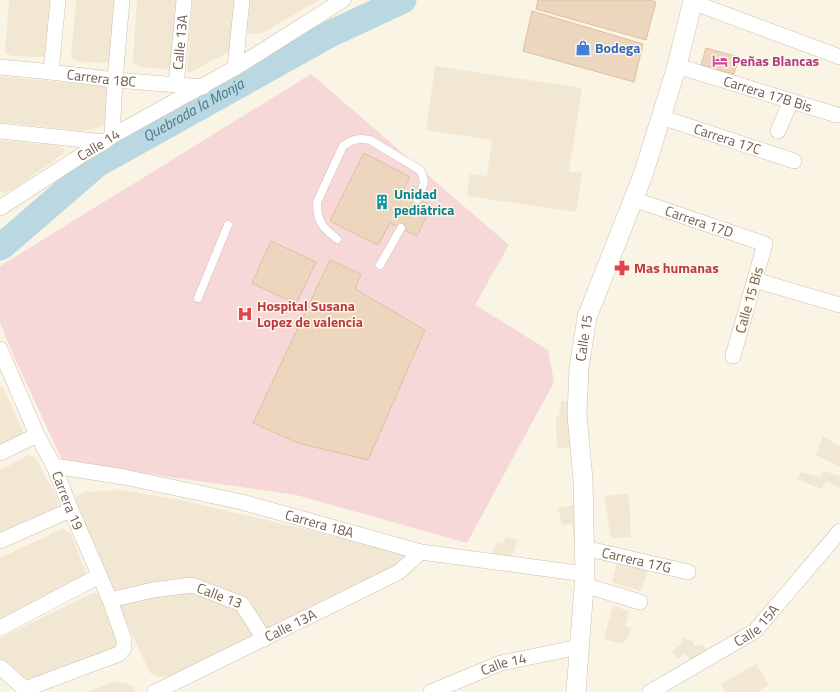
<svg xmlns="http://www.w3.org/2000/svg" width="840" height="692" viewBox="0 0 840 692" font-family="'Titillium Web',sans-serif">
  <rect width="100%" height="100%" fill="#faf4e4"/>
  <g fill="#f1e7d3">
    <polygon points="9,0 53,0 47,56 35,57 13,56 6,54 5,52"/>
    <polygon points="76,0 120,0 111,62 102,63 76,61 73,59 71,56"/>
    <polygon points="137,0 182,0 173,68 163,69 141,67 134,64 133,62"/>
    <polygon points="192,0 239,0 234,49 191,72 188,72 187,71"/>
    <polygon points="248,0 319,0 273,27 262,33 256,34 248,34 247,30"/>
    <polygon points="435,66 582,88 569,171 582,173 576,212 467,196 470,174 487,176 492,140 426,130"/>
    <polygon points="0,76 109,87 112,120 98,128 83,131 0,122"/>
    <polygon points="0,140 60,146 63,148 65,150 63,154 12,190 5,193 0,192"/>
    <polygon points="0,386 3,387 24,434 0,451"/>
    <polygon points="561,400 572,403 573,448 557,448 556,417 559,416"/>
    <polygon points="823,436 840,447 840,467 816,455"/>
    <polygon points="28,455 35,457 57,498 59,508 0,539 0,470 24,458"/>
    <polygon points="823,471 840,476 840,488 827,481 821,489 797,479 801,472 820,477"/>
    <polygon points="121,490 180,500 407,553 412,558 170,677 157,676 150,673 76,513 73,503 77,496 84,492"/>
    <polygon points="629,494 631,537 611,538 604,496"/>
    <polygon points="581,503 584,540 574,541 572,524 562,525 558,508"/>
    <polygon points="62,529 67,531 71,534 86,573 87,576 0,622 0,558"/>
    <polygon points="507,537 517,540 511,559 492,553 498,542 502,544"/>
    <polygon points="618,560 649,568 641,591 612,582"/>
    <polygon points="93,593 97,593 101,596 120,642 118,647 32,685 0,663 0,638"/>
    <polygon points="613,605 629,612 625,625 632,629 623,644 604,639"/>
    <polygon points="683,638 694,642 693,645 696,646 702,644 708,652 692,660 684,654 677,659 672,651 680,645"/>
    <polygon points="756,664 769,685 757,692 726,692 721,684"/>
    <polygon points="120,682 127,683 134,688 136,692 87,692 110,683"/>
  </g>
  <polygon fill="#f7d8d8" points="311,74 509,245 475,305 548,350 554,382 467,543 296,495 63,462 14,357 0,323 0,266"/>
  <g fill="none" stroke-linecap="round" stroke-linejoin="round">
    <path stroke="#bad8e2" stroke-width="27" id="s1" d="M0,247L2,246L97,164L330,34L403,0"/>
  </g>
  <g fill="#edd6be" stroke="#dfbf9f">
    <polygon points="538,0 649,0 656,2 646,40 536,9"/>
    <polygon points="532,11 643,44 634,82 523,51"/>
    <polygon points="706,48 739,57 734,74 701,65"/>
    <polygon points="364,153 410,177 403,191 432,206 417,236 390,223 378,245 330,221"/>
    <polygon points="271,241 316,262 296,304 252,283"/>
    <polygon points="330,260 361,274 355,289 425,330 368,460 298,443 253,423"/>
  </g>
  <g fill="none" stroke-linecap="round" stroke-linejoin="round">
    <g stroke="#cdbfae" stroke-width="9">
      <g id="service">
        <path d="M337,239C322,227 317,222 317,202L343,146C352,139 359,138 370,140L420,170C427,182 423,188 417,199"/>
        <polyline points="380,265 401,228"/>
        <polyline points="198,298 228,225"/>
      </g>
    </g>
    <g stroke="#cdbfae" stroke-width="16">
      <g id="minor">
        <polyline points="692,2 840,57"/>
        <path id="s2" d="M677,66L837,115"/>
        <path id="s3" d="M0,67L51,72L115,80L203,87"/>
        <polyline points="235,68 242,0"/>
        <polyline points="51,72 58,0"/>
        <path id="s4" d="M176,85L184,0"/>
        <path id="s5" d="M661,117L794,161"/>
        <polyline points="0,131 104,142"/>
        <polyline points="778,131 791,101"/>
        <polyline points="112,136 115,80 122,0"/>
        <path id="s6" d="M633,199L765,244L733,356"/>
        <path id="s7" d="M0,208L85,153L104,142L112,136L235,68L343,0"/>
        <polyline points="755,280 840,305"/>
        <path id="s8" d="M0,349L37,435L54,466L71,510L110,600L124,640V648L119,654L25,689L0,667"/>
        <polyline points="0,453 37,435"/>
        <path id="s9" d="M54,466L124,477L242,502L421,552L585,574"/>
        <polyline points="0,541 71,510"/>
        <path id="s10" d="M585,548L688,572"/>
        <polyline points="584,585 640,602"/>
        <path id="s11" d="M110,600L153,590L192,585L242,604L264,639"/>
        <polyline points="0,628 99,576"/>
        <path id="s12" d="M155,692L399,572L421,552"/>
        <path id="s13" d="M431,692L501,663L579,647"/>
        <path id="s14" d="M650,692L755,631L840,531"/>
      </g>
    </g>
    <g stroke="#cdbfae" stroke-width="20">
      <g id="tertiary">
        <path id="s15" d="M576,692L585,574L583,479L577,415L579,368L587,317L643,175L677,66L693,0"/>
      </g>
    </g>
    <use href="#service" stroke="#fff" stroke-width="8"/>
    <use href="#minor" stroke="#fff" stroke-width="15"/>
    <use href="#tertiary" stroke="#fff" stroke-width="19"/>
  </g>
  <defs>
    <g id="shop-bare" transform="scale(1.2)"><path d="M-5-2.5h2.3a2.7 3.5 0 0 1 5.4 0H5L5.5 6h-11ZM-1.5-2.5h3a1.5 2.3 0 0 0-3 0Z" fill="#3f7fe0" stroke="#fdf8ea" stroke-width="2.5" paint-order="stroke"/></g>
    <g id="hotel-bare" transform="scale(1.2)"><path d="M-6-4.5h1.5V1H6V5H4.5V3h-9V5H-6ZM-4 0a1.8 1.8 0 1 1 3.6 0ZM.5 0V-2.5h3Q6-2.5 6 0Z" fill="#d1479c" stroke="#fdf8ea" stroke-width="2.5" paint-order="stroke"/></g>
    <g id="building-bare" transform="scale(1.2)"><path d="M-4-6H4V6H1V3H-1V6H-4ZM-2.5-4.3h1.7v1.8h-1.7ZM.8-4.3h1.7v1.8H.8ZM-2.5-1h1.7V.8h-1.7ZM.8-1h1.7V.8H.8Z" fill="#0f9aa8" stroke="#fdf8ea" stroke-width="2.5" paint-order="stroke"/></g>
    <g id="pharmacy-bare" transform="scale(1.2)"><path d="M-2-6h4v4h4v4h-4v4h-4v-4h-4v-4h4Z" fill="#e0444e" stroke="#fdf8ea" stroke-width="2.5" paint-order="stroke"/></g>
    <g id="hospital-bare" transform="scale(1.2)"><path d="M-5-5h3v3.5h4V-5h3V5h-3V1.5h-4V5h-3Z" fill="#e0444e" stroke="#fdf8ea" stroke-width="2.5" paint-order="stroke"/></g>
  </defs>
  <g fill-rule="evenodd">
    <use href="#shop-bare" x="583" y="48"/>
    <use href="#hotel-bare" x="720" y="61"/>
    <use href="#building-bare" x="382" y="202"/>
    <use href="#pharmacy-bare" x="622" y="268"/>
    <use href="#hospital-bare" x="245" y="314"/>
  </g>
  <g text-anchor="middle" stroke-width="3" stroke-linejoin="round" paint-order="stroke">
    <g font-size="14" fill="#705d4c" stroke="#fdf8ea">
      <text dy="5" stroke="none"><textPath href="#s4" startOffset="43">Calle 13A</textPath></text>
      <text dy="5" stroke="none"><textPath href="#s3" startOffset="102">Carrera 18C</textPath></text>
      <text dy="5" stroke="none"><textPath href="#s2" startOffset="95">Carrera 17B Bis</textPath></text>
      <text dy="5" stroke="none"><textPath href="#s5" startOffset="70">Carrera 17C</textPath></text>
      <text dy="5" stroke="none"><textPath href="#s7" startOffset="117">Calle 14</textPath></text>
      <text dy="5" stroke="none"><textPath href="#s6" startOffset="70">Carrera 17D</textPath></text>
      <text transform="translate(749 300) rotate(-74)" y="5">Calle 15 Bis</text>
      <text dy="5" stroke="none"><textPath href="#s15" startOffset="355">Calle 15</textPath></text>
      <text dy="5" stroke="none"><textPath href="#s8" startOffset="166">Carrera 19</textPath></text>
      <text dy="5" stroke="none"><textPath href="#s9" startOffset="272">Carrera 18A</textPath></text>
      <text dy="5" stroke="none"><textPath href="#s10" startOffset="53">Carrera 17G</textPath></text>
      <text dy="5" stroke="none"><textPath href="#s11" startOffset="113">Calle 13</textPath></text>
      <text dy="5" stroke="none"><textPath href="#s14" startOffset="126">Calle 15A</textPath></text>
      <text dy="5" stroke="none"><textPath href="#s12" startOffset="151">Calle 13A</textPath></text>
      <text dy="5" stroke="none"><textPath href="#s13" startOffset="78">Calle 14</textPath></text>
    </g>
    <g font-size="14" font-weight="bold" fill="#366cbe" stroke="#fdf8ea" text-anchor="start">
      <text x="595" y="53">Bodega</text>
    </g>
    <g font-size="14" font-weight="bold" fill="#b23c85" stroke="#fdf8ea" text-anchor="start">
      <text x="732" y="66">Peñas Blancas</text>
    </g>
    <g font-size="14" font-weight="bold" fill="#0d838f" stroke="#fdf8ea" text-anchor="start">
      <text x="394" y="199">Unidad<tspan x="394" dy="16">pediátrica</tspan></text>
    </g>
    <g font-size="14" font-weight="bold" fill="#be3a42" stroke="#fdf8ea" text-anchor="start">
      <text x="634" y="273">Mas humanas</text>
      <text x="257" y="311">Hospital Susana<tspan x="257" dy="16">Lopez de valencia</tspan></text>
    </g>
    <g font-size="15" font-style="italic" fill="#4b7889" stroke="#fdf8ea">
      <text dy="5" stroke="none"><textPath href="#s1" startOffset="238">Quebrada la Monja</textPath></text>
    </g>
  </g>
</svg>
